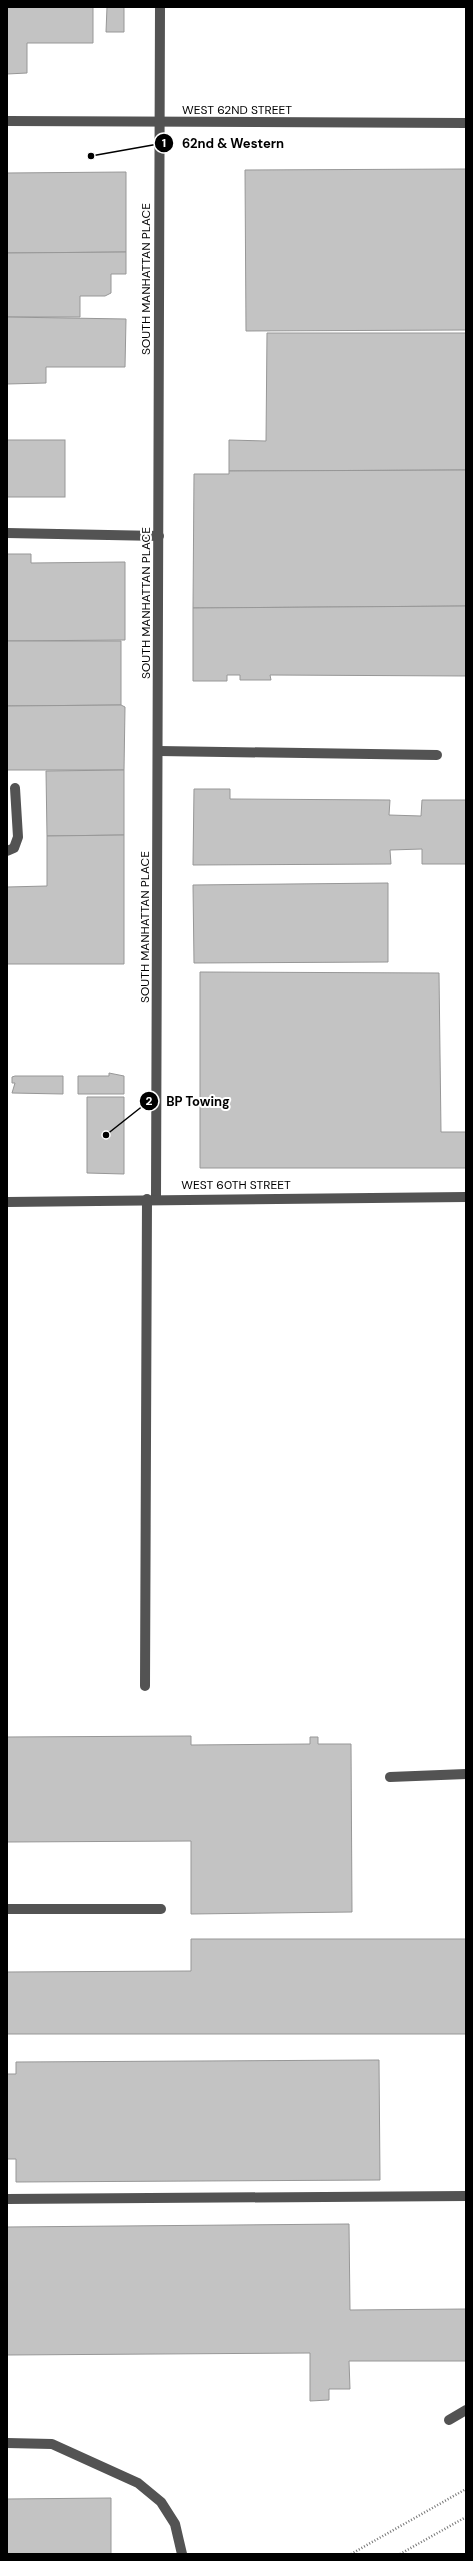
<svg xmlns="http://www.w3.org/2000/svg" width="473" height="2561" viewBox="0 0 473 2561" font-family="'DM Sans',sans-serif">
  <rect width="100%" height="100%" fill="#fff"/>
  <g fill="#c3c3c3" stroke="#979797">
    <polygon points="7,7 93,7 93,43 27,43 27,73 7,74"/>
    <polygon points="107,7 124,7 124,32 106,32"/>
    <polygon points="466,169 466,330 246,331 245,170"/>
    <polygon points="126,172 126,252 7,253 7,173"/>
    <polygon points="126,252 126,274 111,274 111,293 105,296 80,296 80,317 7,317 7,253"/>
    <polygon points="7,317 126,319 125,367 46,367 46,383 7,384"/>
    <polygon points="267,333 466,333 466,470 229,471 229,440 266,441"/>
    <rect x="7" y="440" width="58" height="57"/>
    <polygon points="466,470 466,606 193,608 194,474 229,474 229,471"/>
    <polygon points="7,554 31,554 31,563 125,562 125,640 7,641"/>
    <polygon points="466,606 466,676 270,675 271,680 240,680 240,675 227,675 227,681 193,681 193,608"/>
    <polygon points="7,641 121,641 121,705 7,706"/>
    <polygon points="121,705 125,707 124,770 7,770 7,706"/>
    <polygon points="124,770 124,835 47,836 46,771"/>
    <polygon points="194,789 230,789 230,799 390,800 389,815 421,816 422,800 466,800 466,864 422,864 422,849 390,850 391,864 193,865"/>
    <polygon points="124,835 124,964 7,964 7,887 47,886 47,836"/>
    <polygon points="388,883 388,962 194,963 193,885"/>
    <polygon points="200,972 439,973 441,1132 466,1132 466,1168 200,1168"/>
    <polygon points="109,1073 124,1076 124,1094 78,1094 78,1076 109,1076"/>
    <polygon points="15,1076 63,1076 63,1094 12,1093 15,1083 12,1083 12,1077"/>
    <polygon points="87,1097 124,1097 124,1174 87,1173"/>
    <polygon points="191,1736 191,1745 310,1744 310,1737 318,1737 318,1744 351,1744 352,1912 191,1914 191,1841 7,1842 7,1737"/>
    <polygon points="191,1939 466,1939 466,2034 7,2034 7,1972 191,1971"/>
    <polygon points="379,2060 380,2180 16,2182 16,2159 7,2159 7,2074 16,2074 16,2062"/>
    <polygon points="349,2224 350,2310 466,2309 466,2361 349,2361 350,2389 329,2389 329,2400 310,2401 310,2353 7,2355 7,2227"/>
    <polygon points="111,2498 111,2554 7,2554 7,2499"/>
  </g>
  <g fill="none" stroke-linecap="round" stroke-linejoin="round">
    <g stroke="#757575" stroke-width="2.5" stroke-dasharray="1 2" stroke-linecap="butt">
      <polyline points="351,2554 466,2489"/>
      <polyline points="400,2554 466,2517"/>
    </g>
    <g stroke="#535353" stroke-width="10">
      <polyline points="7,121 466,123"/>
      <polyline points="7,533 159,536"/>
      <polyline points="159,751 437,755"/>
      <polyline points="7,851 14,848 18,837 15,788"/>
      <polyline points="156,1199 160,7"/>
      <polyline points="7,1202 466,1197"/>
      <polyline points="145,1686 147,1199"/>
      <polyline points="390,1777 466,1774"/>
      <polyline points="7,1909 161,1909"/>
      <polyline points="7,2199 466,2196"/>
      <polyline points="449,2420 466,2410"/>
      <polyline points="7,2443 52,2444 138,2483 161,2502 175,2524 182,2554"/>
    </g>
  </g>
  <g text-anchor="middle" stroke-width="4" stroke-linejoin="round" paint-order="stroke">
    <g font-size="12" fill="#000" stroke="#fff">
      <text x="237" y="114">WEST 62ND STREET</text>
      <text transform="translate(146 279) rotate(-90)" y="4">SOUTH MANHATTAN PLACE</text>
      <text transform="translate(146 603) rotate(-90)" y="4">SOUTH MANHATTAN PLACE</text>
      <text transform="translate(145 927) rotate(-90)" y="4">SOUTH MANHATTAN PLACE</text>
      <text x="236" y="1189">WEST 60TH STREET</text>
    </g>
  </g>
  <path fill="none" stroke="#000" stroke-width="1.5" d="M91 156L164 143M106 1135L149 1101"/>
  <g fill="#000" stroke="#fff" stroke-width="1.5">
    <circle cx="91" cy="156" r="4"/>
    <circle cx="106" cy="1135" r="4"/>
    <circle cx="164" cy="143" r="10"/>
    <circle cx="149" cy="1101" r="10"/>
  </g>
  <g font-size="12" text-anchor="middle" font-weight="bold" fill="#fff">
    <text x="164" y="147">1</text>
    <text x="149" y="1105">2</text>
  </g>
  <g font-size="13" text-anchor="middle" font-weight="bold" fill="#000" stroke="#fff" stroke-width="4" stroke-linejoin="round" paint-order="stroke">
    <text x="233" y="148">62nd &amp; Western</text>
    <text x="198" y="1106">BP Towing</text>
  </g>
  <rect width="473" height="2561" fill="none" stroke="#000000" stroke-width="16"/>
</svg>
